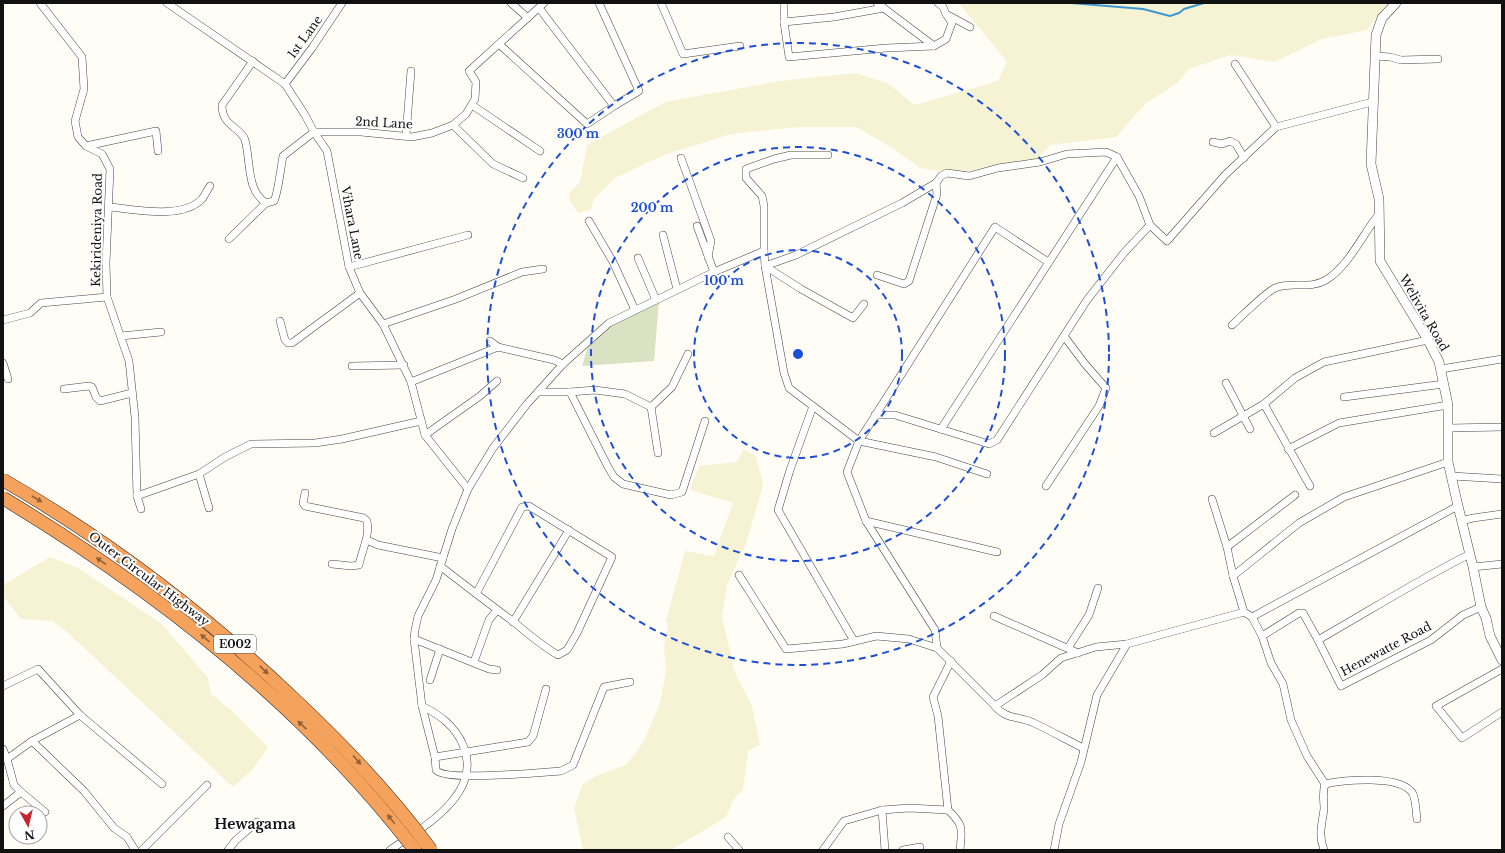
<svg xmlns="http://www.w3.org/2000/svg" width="1505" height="853" viewBox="0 0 1505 853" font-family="'Libre Baskerville',serif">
  <rect width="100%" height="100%" fill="#fffdf5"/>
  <g fill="#f6f3d4">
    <polygon points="959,3 1393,3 1385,6 1367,30 1322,39 1275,62 1230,55 1189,69 1177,83 1146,103 1116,137 1051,145 1033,162 1009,163 956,173 920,168 893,148 856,127 799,127 731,134 664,155 615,178 594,199 590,210 578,213 570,201 569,193 580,182 587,145 665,102 780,81 855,73 887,83 915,105 998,81 1007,62"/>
    <polygon points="743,449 756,456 763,485 747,541 727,585 722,617 735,673 752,706 760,745 748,751 743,790 733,800 726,817 671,850 583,850 574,808 583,784 596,776 627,764 644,741 660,703 666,671 664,648 668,624 666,621 685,551 714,556 733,503 690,490 699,466 737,462"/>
    <polygon points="50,557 78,568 162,624 208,678 211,694 230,709 268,747 252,770 233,787 67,632 52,621 21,619 3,596 3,585"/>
  </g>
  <polygon fill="#d9e3c4" points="659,301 654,361 582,366 589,342 611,325"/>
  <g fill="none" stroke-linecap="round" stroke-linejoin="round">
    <polyline stroke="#3f96cf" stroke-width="2" points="1071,3 1143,9 1170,16 1179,13 1184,9 1204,3"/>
    <g stroke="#444" stroke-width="8">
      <g id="minor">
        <polyline points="167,3 285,84 305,115 314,132 327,151 349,267 360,293 383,324 411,382 425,435 468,489"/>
        <polyline points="511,3 528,18"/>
        <polyline points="599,3 639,91 614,106"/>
        <polyline points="661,3 683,54 740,46"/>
        <polyline points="784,3 784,22 789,57 886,48 934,46 946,39 952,23 946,14"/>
        <polyline points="877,3 934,46"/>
        <polyline points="938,3 943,7 946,14 970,27"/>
        <polyline points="784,22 834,17 884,8"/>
        <polyline points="499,44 587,124 614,106 539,8"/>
        <polyline points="1376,56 1390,57 1401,60 1438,59"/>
        <path d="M253,61L222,105C222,127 241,127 245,140C251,161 246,190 266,203L274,201C278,194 281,166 283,156L314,132H361L412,137L432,133L453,125L466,114L475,99L476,82L469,71L544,3"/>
        <polyline points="1235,64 1276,127"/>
        <polyline points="285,84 312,48 342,3"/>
        <polyline points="472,105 540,151"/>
        <polyline points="453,125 493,164 523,178"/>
        <polyline points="406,136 411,71"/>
        <polyline points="1213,142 1222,144 1230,141 1236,144 1244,158"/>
        <polyline points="86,146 156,131 158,151"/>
        <polyline points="681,158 711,241 708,257"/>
        <path d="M109,207C134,209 182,220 202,199C205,195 207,190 210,186"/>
        <polyline points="589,221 613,262 635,310"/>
        <polyline points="697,226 714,272"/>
        <polyline points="663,235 677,289"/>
        <polyline points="229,239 266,203"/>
        <polyline points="764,251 764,206 762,196 746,178 746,169 774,159 791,155 828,155"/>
        <polyline points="638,258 656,300"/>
        <polyline points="349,267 468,235"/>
        <polyline points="877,275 904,284 909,281 937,194 936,183"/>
        <polyline points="107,297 129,361 135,417 137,496 141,509"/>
        <polyline points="864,304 853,318 801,289 765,266 784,373 789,388 859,441 936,457 987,474"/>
        <polyline points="3,320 30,313 41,303 107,297 106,263 110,169 102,154 86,146 78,137 75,121 84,89 82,57 40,3"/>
        <polyline points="280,321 285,340 288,343 292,343 360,293"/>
        <polyline points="383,324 456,299 522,272 543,269"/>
        <path d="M1232,325C1241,317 1266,292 1275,288C1292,281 1309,290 1326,280C1349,266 1362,235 1379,214"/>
        <polyline points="121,336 161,332"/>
        <polyline points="490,341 498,347 554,360 563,364"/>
        <polyline points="3,363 8,379"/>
        <polyline points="352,366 404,365"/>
        <polyline points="1441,369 1502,359"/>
        <polyline points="411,382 498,347"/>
        <polyline points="1226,383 1250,429"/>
        <polyline points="64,389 89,386 92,387 96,397 100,401 132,393"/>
        <polyline points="539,392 570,392 608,467 614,477 623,484 671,495 682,492 705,421"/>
        <polyline points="570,392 595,390 625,394 651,407 658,453"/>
        <polyline points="1344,397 1444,384"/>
        <polyline points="813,406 790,470 778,510 854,641"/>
        <polyline points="651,407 672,387 688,354"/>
        <polyline points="875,415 895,415 989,444 997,440 1087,300 1123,254 1150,225"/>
        <polyline points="1449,428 1502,427"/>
        <polyline points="941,429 1117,157"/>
        <polyline points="1214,433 1264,404"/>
        <polyline points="425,435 480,396 497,381"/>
        <polyline points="1288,449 1339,423 1448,405"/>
        <polyline points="1452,476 1502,479"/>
        <polyline points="1046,486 1099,406 1106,388 1085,364 1064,336"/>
        <polyline points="1310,486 1264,404 1295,378 1324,362 1428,340"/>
        <path d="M305,493L303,503L305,506L364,518L367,521C370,537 362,549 359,565L351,566L332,564"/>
        <polyline points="137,496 199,474"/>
        <polyline points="1212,499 1227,547 1233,576"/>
        <polyline points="209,508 199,474 225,457 251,444 315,443 342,439 421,421"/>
        <polyline points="866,521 997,552"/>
        <polyline points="1461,521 1473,518 1502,514"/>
        <polyline points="367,540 378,545 443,558"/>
        <polyline points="1227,547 1295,495"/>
        <path d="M1470,554C1418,580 1369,611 1318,640L1341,686L1431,640L1463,615L1481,607"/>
        <path d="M440,566C465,585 489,604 514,622C528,634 542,646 558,655L567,650L577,633L612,557L529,506L522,507L476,594"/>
        <polyline points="1473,567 1502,564"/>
        <polyline points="739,575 786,649 843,644 876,636 909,639 937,648 995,706 1042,675 1061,658 1096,647 1127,644"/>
        <polyline points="994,616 1078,653"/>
        <polyline points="1252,617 1458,506"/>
        <polyline points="513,622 569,530"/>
        <polyline points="1262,636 1299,613 1303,613 1318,640"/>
        <polyline points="414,639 489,669 497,670"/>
        <polyline points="937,648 935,630 866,521 847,472 859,441 995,227 1048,262"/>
        <polyline points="1068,648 1089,615 1098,588"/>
        <polyline points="474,662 489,620 497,610"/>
        <polyline points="1502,669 1436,706 1462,738 1502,712"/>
        <polyline points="430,680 440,649"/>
        <path d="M630,682L604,687L573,765L561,771C541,772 445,782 436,770L435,757L422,706L414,639L415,630L418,616L436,580L452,529L468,489L493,448L527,404L563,364L609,323L714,272L764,251L765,266L796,255L902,203L936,183L941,176L947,173L969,176L998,168L1040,162L1067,154L1106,152L1117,157L1139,196L1150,225L1167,241L1225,175L1276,127L1372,102"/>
        <polyline points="3,686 38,669 80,715 162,784"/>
        <path d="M995,706C1006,720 1020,716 1034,723C1051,731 1067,740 1083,748"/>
        <polyline points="80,715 32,741 84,791 114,828 127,837 135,850"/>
        <polyline points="3,749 7,759"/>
        <polyline points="435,757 528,742 533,736 546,689"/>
        <polyline points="1325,784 1307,756 1291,720 1283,684 1271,663 1262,636 1252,617 1244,612 1233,576 1299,523 1344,497 1448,462"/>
        <path d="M1325,784C1343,780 1402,774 1413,794C1416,801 1416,812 1417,819"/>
        <polyline points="21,792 45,812"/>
        <polyline points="3,806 21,792 14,785 7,759 32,741"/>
        <polyline points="882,810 885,850"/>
        <path d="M948,810C964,825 962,829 960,850"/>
        <polyline points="728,837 739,850"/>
        <polyline points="142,850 207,785"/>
        <polyline points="228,850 236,840 257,822"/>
        <path d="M390,850C423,827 484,794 463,745C455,726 440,715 422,706"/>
        <polyline points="823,850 844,821 882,810 909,808 948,810 938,716 933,697 951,661"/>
        <polyline points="903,850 920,847"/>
        <polyline points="1054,850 1059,824 1081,762 1097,695 1127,644 1244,612"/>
        <path d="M1324,850C1318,834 1322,825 1324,809C1324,801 1322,793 1325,784"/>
      </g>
    </g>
    <g stroke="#444" stroke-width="10">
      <polyline id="tertiary" points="1396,3 1382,18 1376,35 1371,164 1379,199 1380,261 1428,340 1439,362 1448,405 1448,462 1458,506 1473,567 1481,607 1486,618 1490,636 1502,660"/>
    </g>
    <use href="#minor" stroke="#fff" stroke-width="7"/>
    <use href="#tertiary" stroke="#fff" stroke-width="9"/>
    <g stroke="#222" stroke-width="14" stroke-linecap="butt">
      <g id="motorway-bridge">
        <path d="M3,480C109,541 206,615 295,700C344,746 391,795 431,850"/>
        <path d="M3,498C157,591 305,707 415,850"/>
      </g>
    </g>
    <use href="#motorway-bridge" stroke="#f5a25d" stroke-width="13"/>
  </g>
  <defs><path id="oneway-solid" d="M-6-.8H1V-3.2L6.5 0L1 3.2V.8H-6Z"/></defs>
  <g fill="#8e613b">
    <use href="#oneway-solid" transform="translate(37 499) rotate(30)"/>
    <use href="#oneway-solid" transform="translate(101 561) rotate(-146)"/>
    <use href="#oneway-solid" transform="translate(205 638) rotate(-141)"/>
    <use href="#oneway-solid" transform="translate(264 670) rotate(43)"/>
    <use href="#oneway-solid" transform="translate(302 725) rotate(-137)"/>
    <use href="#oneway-solid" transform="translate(357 760) rotate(49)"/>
    <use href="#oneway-solid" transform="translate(391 819) rotate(-129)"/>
  </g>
  <g fill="none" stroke="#1d4ed8" stroke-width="2" stroke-dasharray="7 5">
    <circle cx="798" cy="354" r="104"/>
    <circle cx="798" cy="354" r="207"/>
    <circle cx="798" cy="354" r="311"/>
  </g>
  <g text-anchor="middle" stroke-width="4" stroke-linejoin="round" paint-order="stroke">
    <rect fill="#fff" stroke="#585858" stroke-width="1" x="214" y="635" width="42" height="18" rx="3"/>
    <g font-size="11" font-weight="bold" fill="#111">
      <text x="235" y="648">E002</text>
    </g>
    <g font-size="12" fill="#111" stroke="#fff">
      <text transform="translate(305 37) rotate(-54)" y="4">1st Lane</text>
      <text transform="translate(384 123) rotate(3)" y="4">2nd Lane</text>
      <text transform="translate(352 223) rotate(79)" y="4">Vihara Lane</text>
      <text transform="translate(97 230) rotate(-89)" y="4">Kekirideniya Road</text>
      <text transform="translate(1424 313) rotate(60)" y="4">Welivita Road</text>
      <text transform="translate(149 579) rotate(37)" y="4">Outer Circular Highway</text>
      <text transform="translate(1386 649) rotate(-28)" y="4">Henewatte Road</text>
    </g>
    <g font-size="14" font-weight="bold" fill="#111" stroke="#fff">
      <text x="255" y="829">Hewagama</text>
    </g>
  </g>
  <circle cx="798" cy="354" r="6" fill="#1d4ed8" stroke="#fff" stroke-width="2"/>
  <g font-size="12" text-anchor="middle" font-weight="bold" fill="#1d4ed8" stroke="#fff" stroke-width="4" stroke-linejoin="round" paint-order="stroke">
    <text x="578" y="138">300 m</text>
    <text x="652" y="212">200 m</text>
    <text x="724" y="285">100 m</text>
  </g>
  <rect width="1505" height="853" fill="none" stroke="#111111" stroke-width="8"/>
  <g transform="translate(28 825) rotate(172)"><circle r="19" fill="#ffffff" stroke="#a0a0a0"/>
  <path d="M0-3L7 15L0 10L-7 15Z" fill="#c4262e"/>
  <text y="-6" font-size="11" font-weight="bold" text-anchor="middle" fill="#111111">N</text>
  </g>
</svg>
